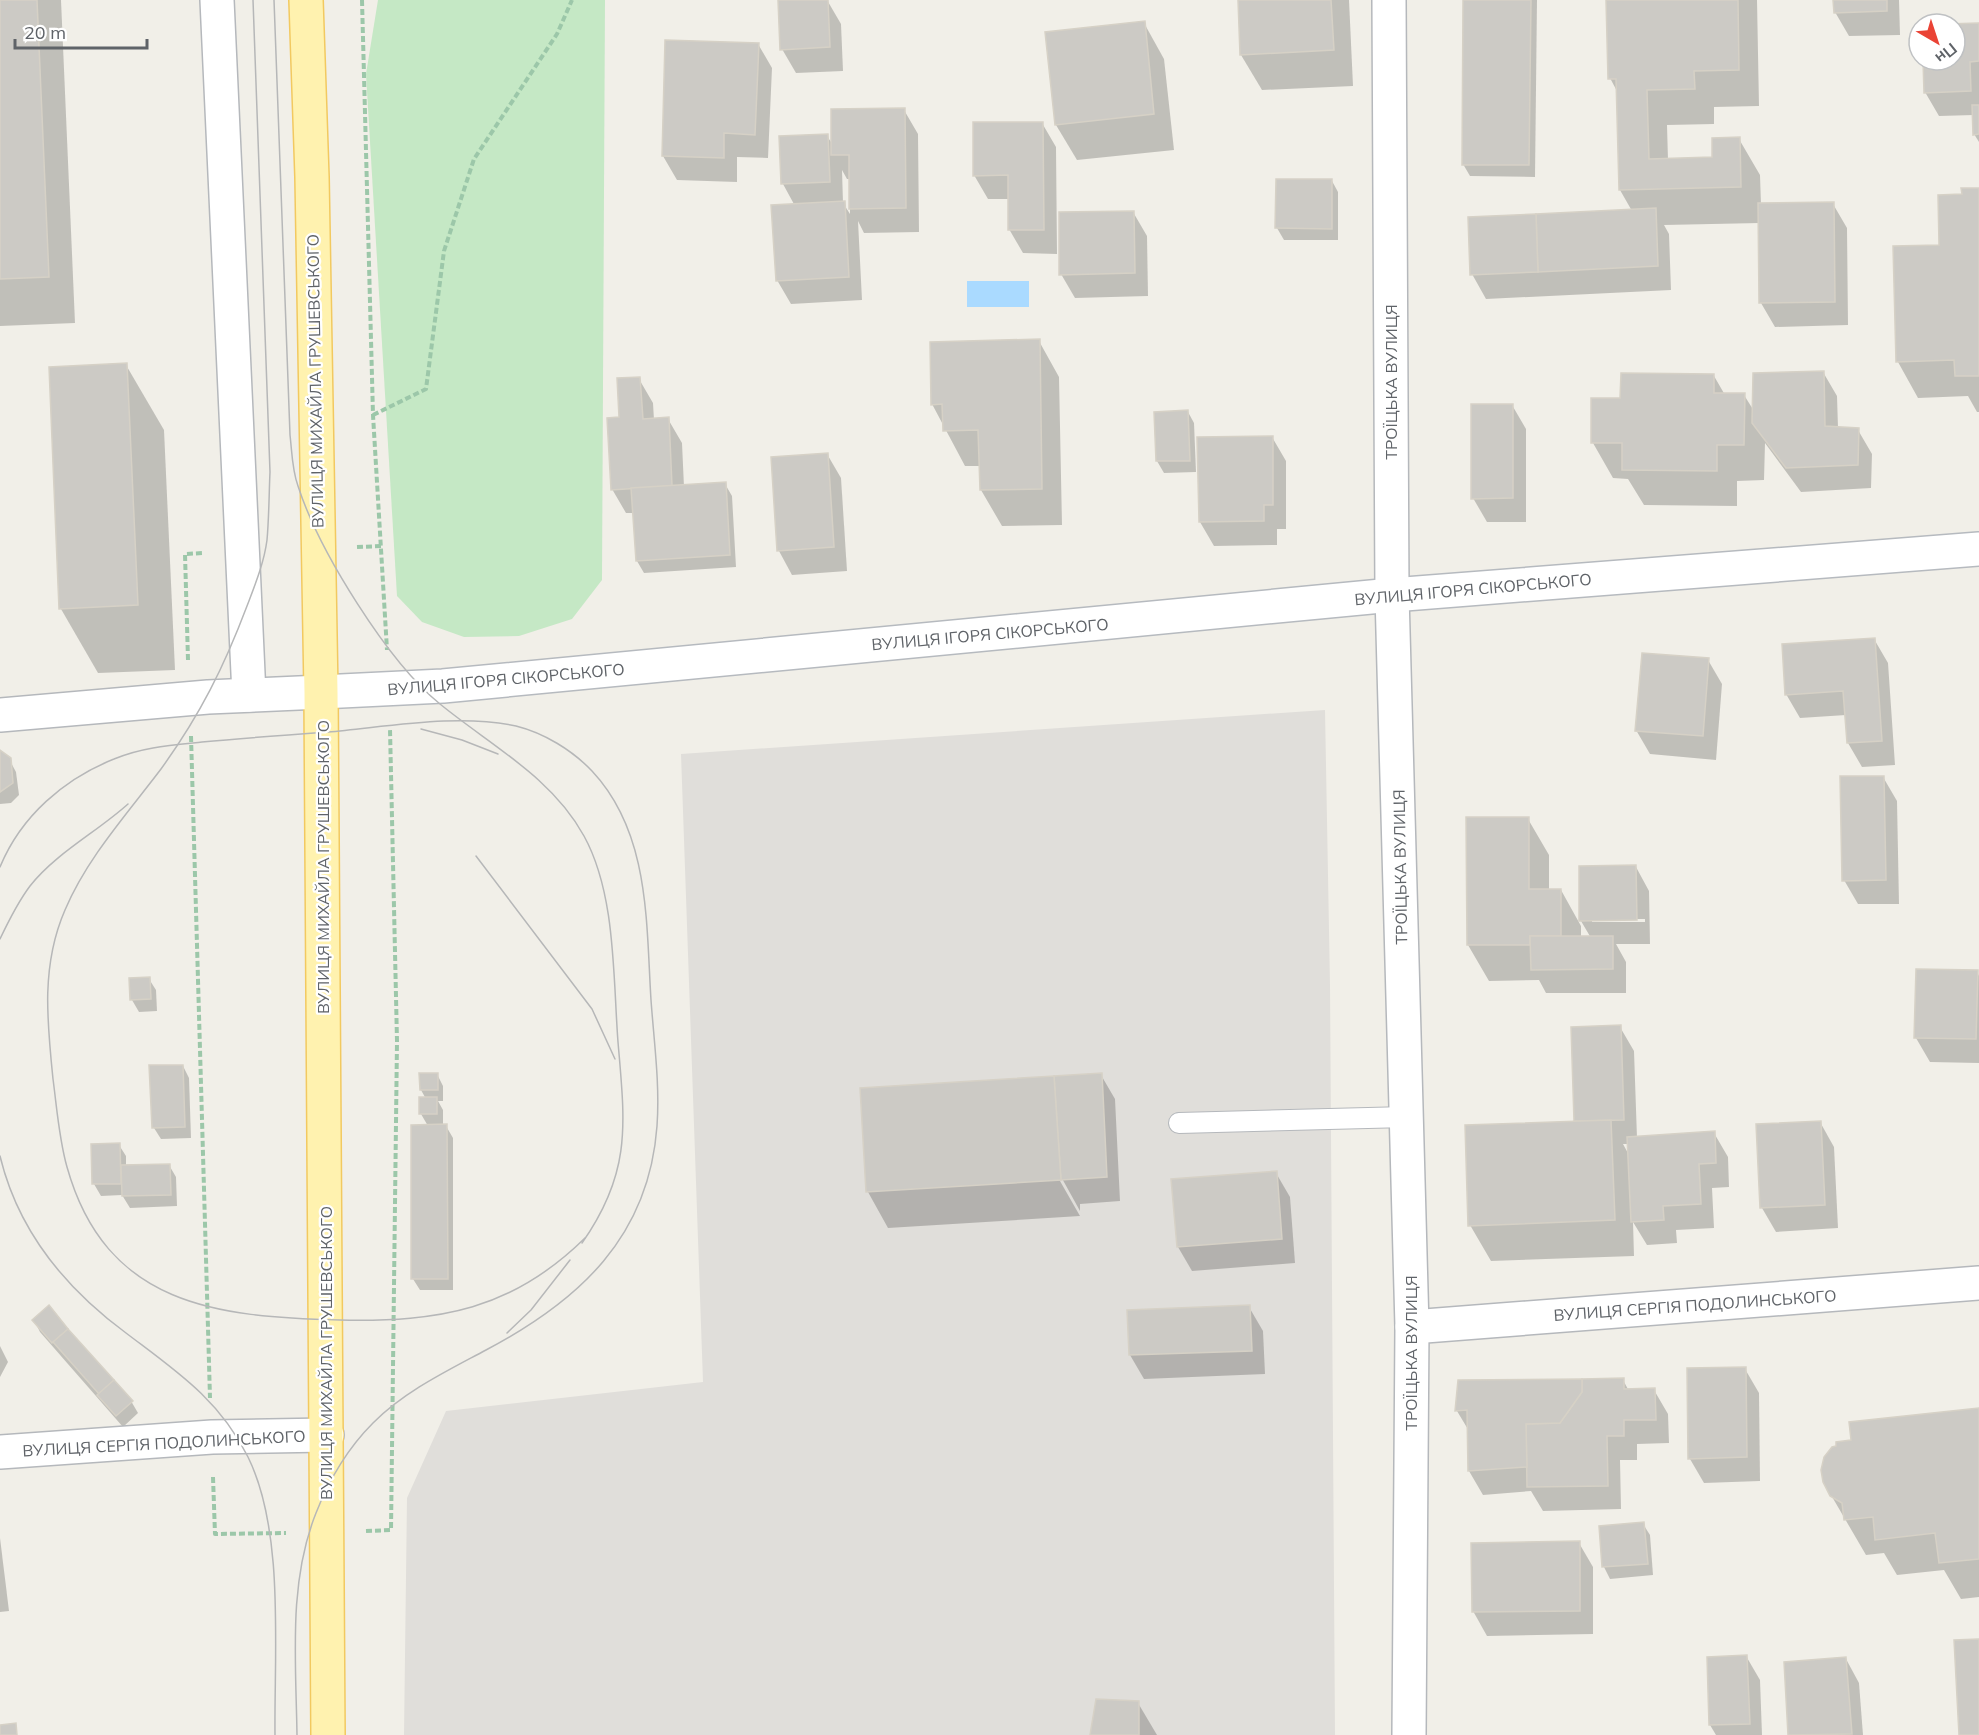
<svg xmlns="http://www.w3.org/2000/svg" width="1979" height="1735" viewBox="0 0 1979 1735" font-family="Mulish,sans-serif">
  <rect width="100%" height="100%" fill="#f1efe8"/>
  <polygon fill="#e0deda" points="1325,710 1330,985 1335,1735 404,1735 407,1498 446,1411 703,1382 681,754"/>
  <polygon fill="#c5e8c5" points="378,0 605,0 602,580 572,619 519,636 464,637 422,622 397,596 366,74"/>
  <rect fill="#aadaff" x="967" y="281" width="62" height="26"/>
  <g fill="#0003" fill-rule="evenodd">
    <polygon points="0,0 61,0 75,323 0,326"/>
    <polygon points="818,0 827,0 841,24 843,71 796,73 782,49"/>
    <polygon points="1239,0 1349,0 1353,86 1262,90 1241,55"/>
    <polygon points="1464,0 1537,0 1535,177 1470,176 1463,164"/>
    <polygon points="1608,0 1757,0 1759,106 1714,107 1714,124 1667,125 1668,160 1714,158 1739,139 1760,175 1761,205 1833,204 1847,228 1848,325 1775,327 1761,303 1760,223 1664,225 1669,234 1671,290 1486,299 1472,274 1632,211 1620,190 1618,93 1610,78"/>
    <polygon points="1835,0 1899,0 1900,35 1849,36 1835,12"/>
    <polygon points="1144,23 1164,59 1174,150 1077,160 1056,125"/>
    <polygon points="1979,24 1979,142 1974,134 1974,115 1939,116 1925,92 1924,60 1955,60 1955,25"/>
    <polygon points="758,44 772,68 768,158 737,157 737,182 677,180 663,156"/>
    <path d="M904,110L918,134L919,232L864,233L858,221L862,300L791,304L777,280L795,206L783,184L827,136L833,145ZM842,170L847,179H850V214L843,203Z"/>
    <polygon points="1042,123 1056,147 1057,254 1023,253 1009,229 1009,199 988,199 974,175"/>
    <polygon points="1332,181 1338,192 1338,240 1284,240 1277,228"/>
    <polygon points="1979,189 1979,412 1977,412 1968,396 1918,398 1898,362 1941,246 1964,196"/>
    <polygon points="1133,212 1147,236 1148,296 1075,298 1061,274"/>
    <polygon points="1039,341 1059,377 1062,525 1002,526 981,490 981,466 965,466 932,404"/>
    <polygon points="126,365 164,430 175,670 98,673 61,609"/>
    <polygon points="1823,372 1837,396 1838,428 1858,430 1872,454 1871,488 1801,492 1765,443 1764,480 1737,481 1737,506 1644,505 1628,479 1613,478 1593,443 1622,399 1714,376 1725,395 1744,395 1754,411"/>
    <polygon points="639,379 653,403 654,420 668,419 682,443 684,487 725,484 732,496 736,567 644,573 637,561 634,513 626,513 612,489 620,419"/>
    <polygon points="1512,405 1526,429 1526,522 1487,522 1473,498"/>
    <polygon points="1188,412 1194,423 1196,472 1164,473 1157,461"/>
    <polygon points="1272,437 1286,461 1286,529 1277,529 1277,545 1214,546 1200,522"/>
    <polygon points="827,454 841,478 847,571 792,575 779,551"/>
    <polygon points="1874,639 1888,663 1895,765 1862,767 1848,743 1846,715 1800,718 1786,694"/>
    <polygon points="1708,660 1722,684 1716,760 1650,754 1636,730"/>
    <polygon points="0,752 9,759 16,772 19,795 11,803 0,804"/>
    <polygon points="1883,777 1897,801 1899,904 1858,904 1844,880"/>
    <path d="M1468,819H1528L1549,855V890H1561L1581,926L1580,868L1636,867L1649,891L1650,944H1616L1626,962V993H1546L1539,980L1489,981L1468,945ZM1592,919H1645V922H1592ZM1581,921L1591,938H1581Z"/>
    <polygon points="1977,972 1979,976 1979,1063 1930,1062 1916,1038"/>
    <polygon points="149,979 156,990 157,1011 139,1012 132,1000 130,980"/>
    <path d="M1620,1027L1634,1051L1637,1138L1714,1133L1728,1157L1729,1187L1712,1188L1714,1228L1676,1230L1677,1243L1647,1245L1633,1222L1634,1256L1491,1261L1470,1225L1576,1123L1573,1029ZM1623,1144H1629V1155Z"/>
    <polygon points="183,1066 189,1078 191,1138 161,1139 154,1128"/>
    <polygon points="437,1074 443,1086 443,1101 438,1101 443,1110 443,1126 446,1126 453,1138 453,1290 420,1290 413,1279 428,1126 421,1114 426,1099 421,1090"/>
    <polygon points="1101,1075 1115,1099 1120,1201 1080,1204 1080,1211 1059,1173 1056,1174 1080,1216 888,1228 868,1192 861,1089"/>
    <polygon points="1820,1122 1834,1147 1838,1228 1776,1232 1762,1208"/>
    <polygon points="119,1145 126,1156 126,1166 169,1165 176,1177 177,1206 130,1208 122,1195 101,1196 94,1184"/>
    <polygon points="1276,1173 1290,1197 1295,1263 1192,1271 1178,1247"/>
    <polygon points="1249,1307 1263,1331 1265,1374 1144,1379 1130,1355 1128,1311"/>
    <polygon points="34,1320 131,1401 138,1413 123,1427 40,1332"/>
    <polygon points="0,1346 8,1362 0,1377"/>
    <polygon points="1745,1369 1759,1393 1760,1481 1704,1483 1690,1459"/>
    <polygon points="1623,1380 1629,1391 1654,1390 1668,1414 1669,1443 1637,1444 1637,1460 1620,1460 1621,1509 1543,1511 1531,1491 1483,1495 1469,1471 1469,1431 1457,1411"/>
    <polygon points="1979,1410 1979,1597 1961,1599 1944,1570 1897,1575 1884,1553 1866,1555 1831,1495 1838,1448"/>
    <polygon points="1643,1524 1650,1535 1653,1575 1610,1579 1604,1567 1600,1528"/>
    <polygon points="0,1538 9,1611 0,1612"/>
    <polygon points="1579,1543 1593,1567 1593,1634 1487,1636 1473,1611"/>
    <polygon points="1746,1656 1760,1680 1762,1735 1716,1735 1710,1725"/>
    <polygon points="1846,1659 1859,1683 1863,1735 1790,1735 1785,1663"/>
    <polygon points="1138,1703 1157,1735 1092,1735"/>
  </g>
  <g fill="#cccac5" stroke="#d6d1c6" stroke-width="1.5">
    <polygon points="0,0 37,0 49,277 0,279"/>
    <polygon points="778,0 828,0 830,47 780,50"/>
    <polygon points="1238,0 1331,0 1334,50 1240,55"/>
    <polygon points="1463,0 1531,0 1529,165 1462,165"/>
    <polygon points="1606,0 1738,0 1739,70 1694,71 1695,89 1647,90 1649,159 1712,157 1712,138 1740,137 1741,187 1619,190 1616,79 1608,79"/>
    <polygon points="1833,0 1887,0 1887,11 1834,13"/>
    <polygon points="1145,21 1154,114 1055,125 1045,32"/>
    <polygon points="1979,23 1979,61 1970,62 1971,91 1924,93 1923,60 1955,60 1955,24 1946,24"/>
    <polygon points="665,40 759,43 755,135 724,133 724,158 662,156"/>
    <polygon points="1972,105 1979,105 1979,134 1973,135"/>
    <polygon points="905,108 906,208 849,209 849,155 831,155 831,109"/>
    <polygon points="973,122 1043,122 1044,230 1008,230 1008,175 973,176"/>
    <polygon points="828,134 830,182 781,184 779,136"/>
    <polygon points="1276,179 1332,179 1332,229 1275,228"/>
    <polygon points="1961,188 1979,188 1979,376 1955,376 1954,360 1896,362 1893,246 1939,245 1938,195 1962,194"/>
    <polygon points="845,201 849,277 776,281 771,205"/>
    <polygon points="1834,202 1835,302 1759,303 1758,203"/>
    <polygon points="1656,208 1658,266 1538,272 1536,214"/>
    <polygon points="1134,211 1135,273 1059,275 1059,212"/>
    <polygon points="1536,214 1538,272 1470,275 1468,217"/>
    <polygon points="1040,339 1042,489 980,490 978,430 943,431 942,404 931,405 930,342"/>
    <polygon points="127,363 138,605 59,609 49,367"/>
    <polygon points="1824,371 1825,426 1859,428 1858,465 1786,468 1752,423 1753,373"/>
    <polygon points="1621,373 1714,374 1714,393 1745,393 1744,445 1717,445 1717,471 1622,470 1622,443 1591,443 1591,398 1620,398"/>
    <polygon points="640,377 643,419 669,417 672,486 611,490 607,418 619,417 617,378"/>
    <polygon points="1471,404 1513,404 1513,498 1471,499"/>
    <polygon points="1188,410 1190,461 1156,461 1154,412"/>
    <polygon points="1273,436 1273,505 1264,505 1264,521 1199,522 1197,437"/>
    <polygon points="828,453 834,547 777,551 771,457"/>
    <polygon points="726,482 730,555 636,561 631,488"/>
    <polygon points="1875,638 1882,741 1847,743 1843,691 1785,695 1782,644"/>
    <polygon points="1642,653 1709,658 1703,736 1635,731"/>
    <polygon points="0,750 11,758 13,783 0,792"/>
    <polygon points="1840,776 1884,776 1886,880 1842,881"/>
    <polygon points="1466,817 1529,817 1529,889 1561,889 1561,936 1530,936 1530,945 1467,945"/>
    <polygon points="1636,865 1637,920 1579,921 1579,866"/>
    <polygon points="1530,936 1613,936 1613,969 1531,970"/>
    <polygon points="1916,969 1978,970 1976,1039 1914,1038"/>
    <polygon points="150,977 151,999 130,1000 129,978"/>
    <polygon points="1621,1025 1624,1120 1574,1121 1571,1027"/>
    <polygon points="149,1065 183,1065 185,1127 152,1128"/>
    <polygon points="419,1073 438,1073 438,1090 420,1090"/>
    <polygon points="1102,1073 1107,1177 1061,1180 1054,1076"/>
    <polygon points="1054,1076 1061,1180 866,1192 860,1088"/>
    <rect x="419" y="1097" width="18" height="17"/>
    <polygon points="1611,1120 1615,1220 1468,1226 1465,1125"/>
    <polygon points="1821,1121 1825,1205 1760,1208 1756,1124"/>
    <polygon points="447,1124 448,1279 411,1279 411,1125"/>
    <polygon points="1715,1131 1716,1163 1699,1164 1701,1204 1663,1206 1664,1220 1631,1222 1627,1137"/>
    <polygon points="120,1143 121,1184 92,1184 91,1144"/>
    <polygon points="170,1164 171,1195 122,1196 121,1165"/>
    <polygon points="1277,1171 1282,1239 1177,1247 1171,1179"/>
    <polygon points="49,1305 68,1329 52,1343 32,1320"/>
    <polygon points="1250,1305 1252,1351 1129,1355 1127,1310"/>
    <polygon points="68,1329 114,1380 99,1394 53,1342"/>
    <polygon points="1746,1367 1747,1457 1688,1459 1687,1368"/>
    <polygon points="1624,1378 1624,1389 1655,1388 1656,1420 1624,1420 1624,1436 1607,1436 1608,1486 1527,1487 1526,1424 1560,1423 1582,1392 1582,1379"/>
    <polygon points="1582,1379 1582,1392 1560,1423 1526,1424 1527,1467 1468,1471 1467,1410 1455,1411 1458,1380"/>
    <polygon points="114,1380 133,1401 116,1416 97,1395"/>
    <polygon points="1979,1408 1979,1559 1939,1563 1935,1533 1875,1540 1873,1517 1844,1520 1842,1503 1830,1496 1823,1482 1821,1470 1824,1457 1832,1447 1836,1446 1836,1442 1851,1440 1849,1422"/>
    <polygon points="1644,1522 1648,1564 1602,1567 1599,1526"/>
    <polygon points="1580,1541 1580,1611 1472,1612 1471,1543"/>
    <polygon points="1979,1639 1979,1735 1959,1735 1954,1640"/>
    <polygon points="1747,1655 1750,1724 1709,1725 1707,1657"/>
    <polygon points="1846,1657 1852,1734 1788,1735 1784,1662"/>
    <polygon points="1096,1699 1139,1701 1139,1735 1090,1735"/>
    <polygon points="16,1723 17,1735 0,1735 0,1725"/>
  </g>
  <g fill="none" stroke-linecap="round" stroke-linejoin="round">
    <g stroke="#b5b8bc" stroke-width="22">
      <polyline id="lane" points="1179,1123 1407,1117"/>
    </g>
    <g stroke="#b5b8bc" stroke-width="36">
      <g id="street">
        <polyline points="217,0 249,695"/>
        <polyline points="1389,0 1392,595 1412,1327 1409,1735"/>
        <polyline points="0,715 208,697 321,692"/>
        <polyline points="1412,1327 1979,1283"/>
        <polyline points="0,1452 212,1437 327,1435"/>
      </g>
    </g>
    <g stroke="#b6babf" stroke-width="36">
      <polyline id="secondary" points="321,692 443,686 1392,595 1979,549"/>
    </g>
    <g stroke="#f2c960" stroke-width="36">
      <polyline id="primary" points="306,0 312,177 321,692 328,1735"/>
    </g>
    <g stroke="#9cc7a9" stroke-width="4" stroke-dasharray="6 3" stroke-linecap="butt">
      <polyline points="362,0 373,415 387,650"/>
      <polyline points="373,415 426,389 444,251 474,159 557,34 572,0"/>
      <polyline points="357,547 382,546"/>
      <polyline points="188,660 185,554 203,553"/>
      <polyline points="191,736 210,1398"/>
      <polyline points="213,1477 215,1534 286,1533"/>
      <polyline points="366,1531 391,1530 397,1041 390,729"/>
    </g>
    <use href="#lane" stroke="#fff" stroke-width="20"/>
    <use href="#street" stroke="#fff" stroke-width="33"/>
    <use href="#secondary" stroke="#fff" stroke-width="33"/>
    <use href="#primary" stroke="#fff2af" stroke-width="33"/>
    <g stroke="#b6b7b8" stroke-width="1.5">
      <path d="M253,0L270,472C269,494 269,518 267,540C264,563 255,585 247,606C224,667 200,715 161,769C127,814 87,858 65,910C41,965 47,1021 53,1079C57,1109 59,1139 67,1167C106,1306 217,1317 340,1320C440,1322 512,1310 585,1238"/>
      <path d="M274,0L290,435C292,452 292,470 298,486C319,551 388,662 440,704C490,745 552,777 584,836C616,894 613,977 618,1042C625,1124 632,1172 582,1243"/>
      <polyline points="421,729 462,740 498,754"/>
      <polyline points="476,856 592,1009 615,1059"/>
      <path d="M0,867C21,816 64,779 114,759C142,747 173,745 202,742C244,738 286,735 328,732C386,727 458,713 516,726C544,733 572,750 592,771C650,833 646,921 651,1000C654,1042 660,1084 657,1126C649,1237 579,1301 486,1350C447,1371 405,1391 373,1423C348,1448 329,1480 316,1513C288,1583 296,1661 297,1735"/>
      <path d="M0,939C9,920 18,902 30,886C56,853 97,832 128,804"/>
      <path d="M0,1156C18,1231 65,1288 126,1333C176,1371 219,1399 248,1457C285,1532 274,1652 275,1735"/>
      <polyline points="507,1333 531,1310 570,1260"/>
    </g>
  </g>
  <g text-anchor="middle" stroke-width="4.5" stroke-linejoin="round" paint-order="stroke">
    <g font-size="16" fill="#5f6368" stroke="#fff">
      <text transform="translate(315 381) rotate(-91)" y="6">ВУЛИЦЯ МИХАЙЛА ГРУШЕВСЬКОГО</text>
      <text transform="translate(1391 382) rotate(-90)" y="6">ТРОЇЦЬКА ВУЛИЦЯ</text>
      <text transform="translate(1473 589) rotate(-5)" y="6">ВУЛИЦЯ ІГОРЯ СІКОРСЬКОГО</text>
      <text transform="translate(990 634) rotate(-5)" y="6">ВУЛИЦЯ ІГОРЯ СІКОРСЬКОГО</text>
      <text transform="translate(506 679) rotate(-5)" y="6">ВУЛИЦЯ ІГОРЯ СІКОРСЬКОГО</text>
      <text transform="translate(323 867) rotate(-90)" y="6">ВУЛИЦЯ МИХАЙЛА ГРУШЕВСЬКОГО</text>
      <text transform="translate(1400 867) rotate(-91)" y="6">ТРОЇЦЬКА ВУЛИЦЯ</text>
      <text transform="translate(1695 1305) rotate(-4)" y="6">ВУЛИЦЯ СЕРГІЯ ПОДОЛИНСЬКОГО</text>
      <text transform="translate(326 1353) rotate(-90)" y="6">ВУЛИЦЯ МИХАЙЛА ГРУШЕВСЬКОГО</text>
      <text transform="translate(1411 1353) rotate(-90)" y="6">ТРОЇЦЬКА ВУЛИЦЯ</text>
      <text transform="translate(164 1443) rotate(-3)" y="6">ВУЛИЦЯ СЕРГІЯ ПОДОЛИНСЬКОГО</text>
    </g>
  </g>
  <g transform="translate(1937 42) rotate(141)"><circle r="28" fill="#ffffff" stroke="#bfc1c3" stroke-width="1.5"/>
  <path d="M0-4.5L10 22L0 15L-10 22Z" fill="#ea4335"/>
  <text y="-9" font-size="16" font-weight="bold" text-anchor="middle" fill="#5f6368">Пн</text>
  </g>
  <path d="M15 39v9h132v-9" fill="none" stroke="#5f6368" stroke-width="3"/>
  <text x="24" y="39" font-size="18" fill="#5f6368" stroke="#ffffff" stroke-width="4.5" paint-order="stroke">20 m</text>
</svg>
